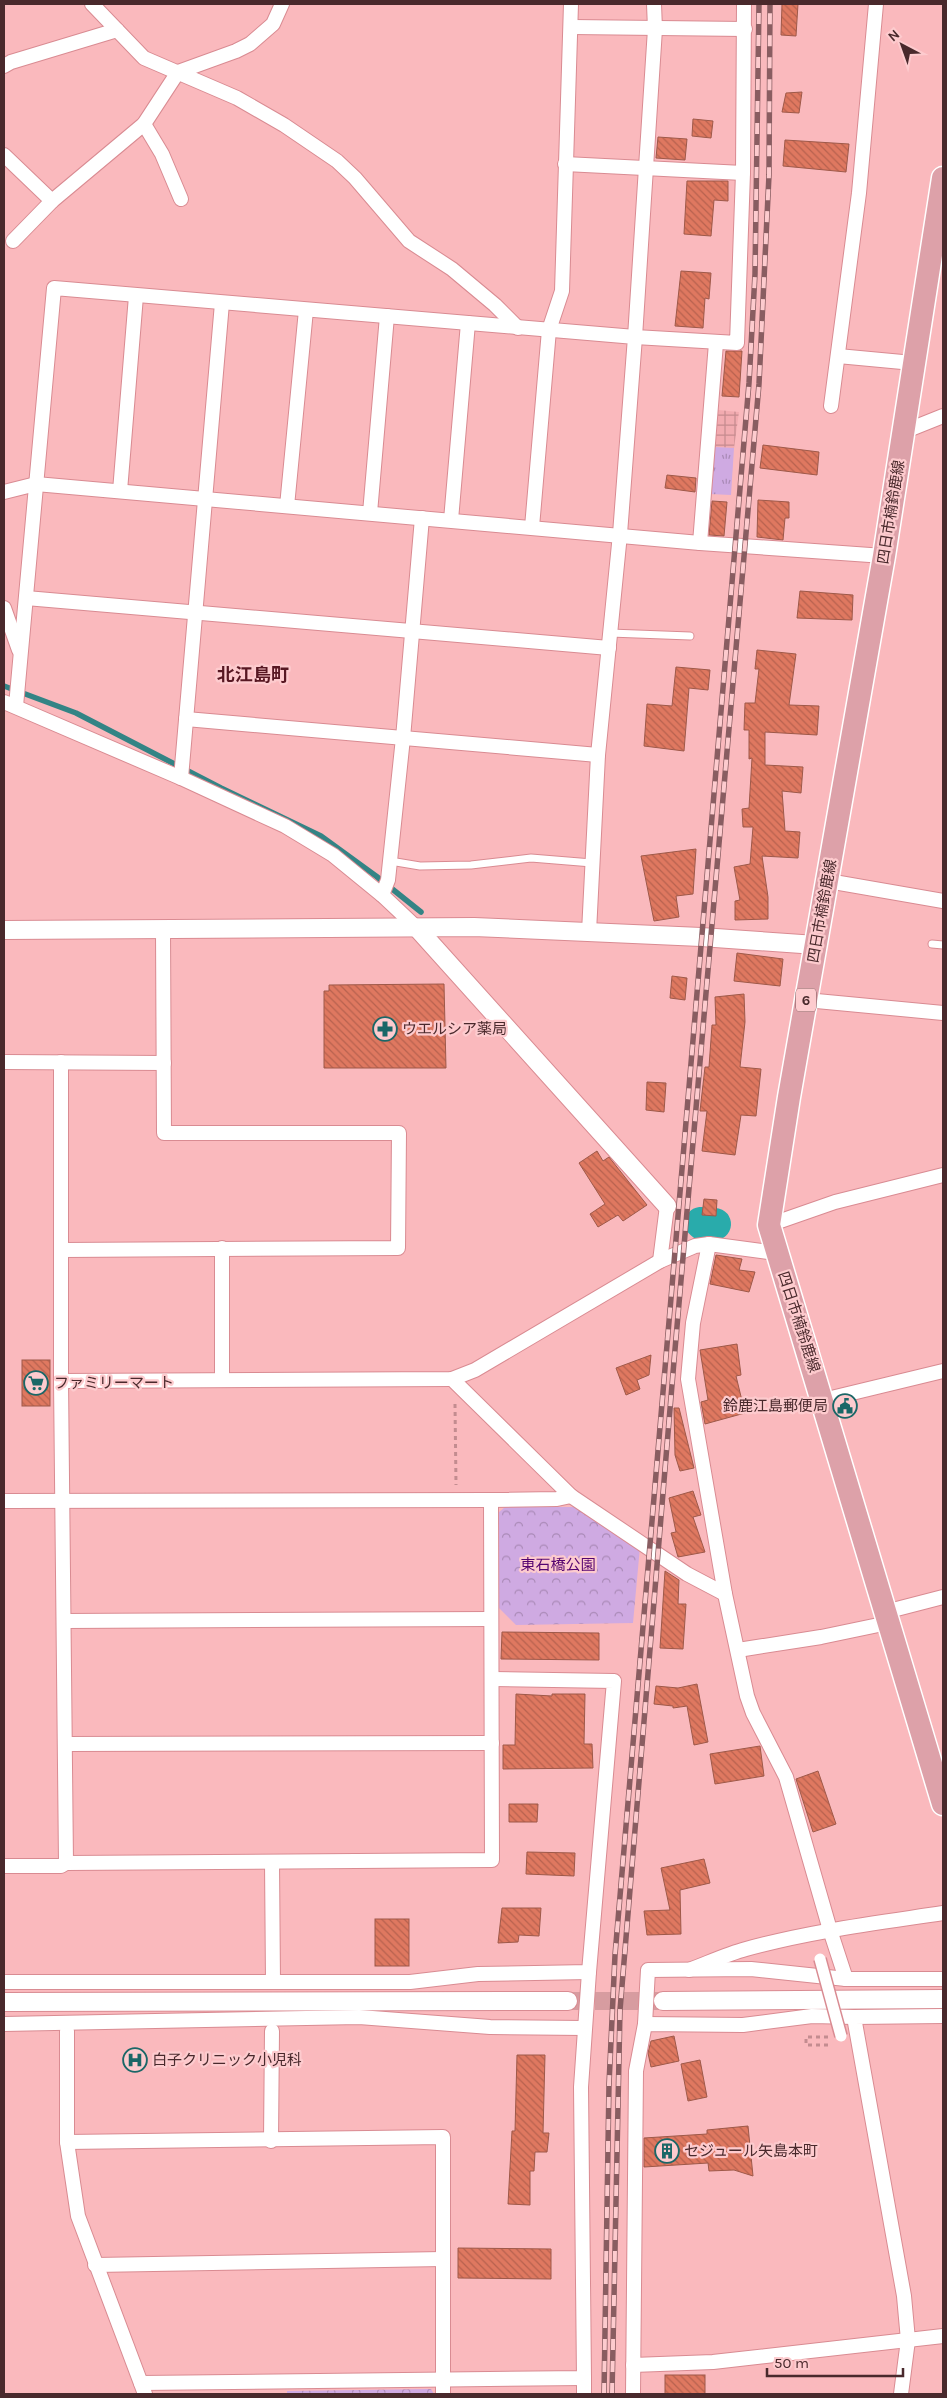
<svg xmlns="http://www.w3.org/2000/svg" width="947" height="2398" viewBox="0 0 947 2398" font-family="Karla,'Noto Sans JP',sans-serif">
  <defs>
    <pattern id="industrial-grid" width="8" height="8" patternUnits="userSpaceOnUse" patternTransform="scale(1.25)"><rect width="8" height="8" fill="#f2abb0"/><path d="M0 4h8M4 0v8" fill="none" stroke="#c68b8f"/></pattern>
    <pattern id="grass-tufts" width="24" height="20" patternUnits="userSpaceOnUse" patternTransform="scale(1.25)"><rect width="24" height="20" fill="#cfaae2"/><path d="M3 7l-1-3M5 7V3M7 7l1-3M15 17l-1-3M17 17v-4M19 17l1-3" fill="none" stroke="#aa8ab7"/></pattern>
    <pattern id="park-crowns" width="20" height="18" patternUnits="userSpaceOnUse" patternTransform="scale(1.25)"><rect width="20" height="18" fill="#cfaae2"/><path d="M2 6a3 3 0 1 1 6 0M12 15a3 3 0 1 1 6 0" fill="none" stroke="#aa8ab7"/></pattern>
    <pattern id="building-back-hatch" width="6" height="6" patternUnits="userSpaceOnUse" patternTransform="scale(1.25)"><rect width="6" height="6" fill="#df7860"/><path d="M-1 5l2 2M0 0l6 6M5-1l2 2" fill="none" stroke="#b7624f"/></pattern>
  </defs>
  <rect width="100%" height="100%" fill="#fab9bd"/>
  <polygon fill="url(#industrial-grid)" points="718,410 739,412 734,448 715,447"/>
  <polygon fill="url(#grass-tufts)" points="715,447 734,448 731,495 710,494"/>
  <g fill="url(#park-crowns)">
    <polygon points="505,1507 579,1507 640,1547 633,1623 516,1625 499,1608 498,1513"/>
    <polygon points="431,2389 434,2394 287,2394 287,2391"/>
  </g>
  <g fill="none" stroke-linecap="round" stroke-linejoin="round">
    <polyline stroke="#338485" stroke-width="5.5" points="4,686 76,713 221,788 321,836 376,876 421,912"/>
    <polyline stroke="#29abab" stroke-width="32" points="701,1223 706,1227 715,1224"/>
  </g>
  <g fill="url(#building-back-hatch)" stroke="#9e5949">
    <polygon points="782,4 798,4 796,36 781,35"/>
    <polygon points="802,92 799,113 782,112 786,93"/>
    <polygon points="693,119 713,121 711,138 692,136"/>
    <polygon points="658,137 687,139 685,160 656,158"/>
    <polygon points="785,140 849,144 846,172 783,166"/>
    <polygon points="687,181 728,181 728,201 714,200 711,236 684,234"/>
    <polygon points="681,271 711,273 709,299 705,298 703,328 675,326"/>
    <polygon points="726,351 742,351 739,397 722,396"/>
    <polygon points="763,445 819,452 817,475 760,468"/>
    <polygon points="667,475 696,478 695,492 665,488"/>
    <polygon points="758,500 789,502 789,518 785,518 783,540 757,537"/>
    <polygon points="712,501 727,502 724,536 709,535"/>
    <polygon points="800,591 853,595 852,620 797,618"/>
    <polygon points="757,650 796,654 789,705 819,706 817,735 765,732 765,765 803,767 801,793 782,791 785,831 800,832 798,858 762,856 768,897 768,919 735,920 735,901 740,900 734,867 750,864 753,827 743,827 742,809 749,808 752,758 749,759 749,730 744,730 745,703 755,703 759,669 755,669"/>
    <polygon points="676,667 710,670 708,690 689,688 684,751 644,746 647,704 672,706"/>
    <polygon points="696,849 693,894 676,896 679,917 654,921 641,856"/>
    <polygon points="737,953 783,959 780,986 734,981"/>
    <polygon points="672,976 687,978 685,1000 670,998"/>
    <polygon points="444,984 446,1068 324,1068 324,991 329,991 329,985"/>
    <polygon points="744,994 745,1022 740,1067 761,1069 756,1116 741,1115 735,1155 702,1151 707,1111 700,1111 705,1067 709,1067 712,1025 716,1025 715,997"/>
    <polygon points="647,1082 666,1083 664,1112 646,1110"/>
    <polygon points="597,1151 603,1161 609,1157 647,1205 623,1221 618,1215 598,1227 590,1214 605,1204 579,1163"/>
    <polygon points="704,1199 717,1200 716,1216 702,1215"/>
    <polygon points="716,1255 742,1259 739,1270 755,1272 749,1292 710,1284"/>
    <polygon points="737,1344 741,1375 736,1376 745,1413 705,1424 701,1402 708,1400 700,1350"/>
    <polygon points="651,1355 649,1375 637,1380 640,1389 626,1395 616,1368"/>
    <rect x="22" y="1360" width="28" height="46"/>
    <polygon points="674,1408 679,1408 694,1468 680,1471 675,1455"/>
    <polygon points="693,1491 701,1515 693,1517 705,1552 678,1557 671,1533 676,1532 669,1498"/>
    <polygon points="665,1571 679,1580 678,1604 686,1604 683,1649 660,1648"/>
    <polygon points="502,1632 599,1633 599,1660 501,1659"/>
    <polygon points="697,1684 708,1742 694,1745 687,1706 673,1708 673,1706 654,1704 656,1686 678,1688"/>
    <polygon points="516,1694 552,1696 552,1694 585,1694 584,1744 592,1744 593,1768 503,1769 503,1745 515,1745"/>
    <polygon points="760,1746 764,1776 715,1784 710,1754"/>
    <polygon points="818,1771 836,1824 813,1832 796,1779"/>
    <polygon points="509,1804 538,1804 537,1822 509,1822"/>
    <polygon points="527,1852 575,1853 574,1876 526,1874"/>
    <polygon points="704,1859 710,1883 680,1890 681,1934 647,1935 644,1911 670,1910 661,1868"/>
    <polygon points="502,1908 541,1908 539,1936 519,1935 518,1942 498,1943"/>
    <rect x="375" y="1919" width="34" height="47"/>
    <polygon points="674,2036 679,2061 651,2067 648,2053 651,2041"/>
    <polygon points="517,2055 545,2055 543,2133 549,2133 547,2152 535,2152 534,2171 530,2171 530,2205 508,2204 512,2131 515,2131"/>
    <polygon points="700,2060 707,2097 688,2101 681,2064"/>
    <polygon points="748,2126 753,2176 734,2170 709,2171 708,2163 644,2167 644,2138 707,2134 707,2130"/>
    <polygon points="458,2248 551,2249 551,2279 458,2278"/>
    <rect x="665" y="2375" width="40" height="19"/>
  </g>
  <g fill="none" stroke-linecap="round" stroke-linejoin="round">
    <polyline stroke="#d79ca0" stroke-width="18" stroke-dasharray="18 9" stroke-linecap="butt" points="568,2001 663,2001"/>
    <g stroke="#d98b92" stroke-width="9">
      <g id="service">
        <polyline points="610,633 690,636"/>
        <polyline points="390,861 420,866 471,865 531,858 592,863"/>
        <polyline points="932,944 943,945"/>
      </g>
    </g>
    <g stroke="#d98b92" stroke-width="16">
      <g id="minor">
        <polyline points="92,4 144,58 237,98 284,125 337,161 355,178 409,241 452,269 495,305 518,328"/>
        <polyline points="654,4 655,29 635,337 737,343 743,173 744,4"/>
        <polyline points="572,27 745,29"/>
        <polyline points="4,66 11,62 117,30"/>
        <polyline points="144,124 162,154 181,199"/>
        <polyline points="4,155 52,201 144,124 178,72 236,51 250,44 273,24 282,4"/>
        <polyline points="565,164 743,173"/>
        <polyline points="13,241 52,201"/>
        <polyline points="838,356 913,363"/>
        <polyline points="831,406 859,193 876,4"/>
        <polyline points="903,432 943,416"/>
        <polyline points="120,491 136,296"/>
        <polyline points="4,492 36,484 700,543 884,556"/>
        <polyline points="287,506 306,310"/>
        <polyline points="370,513 387,316"/>
        <polyline points="451,520 468,323"/>
        <polyline points="532,527 549,330 562,291 571,4"/>
        <polyline points="700,543 716,343"/>
        <polyline points="26,598 609,648"/>
        <polyline points="4,608 19,650"/>
        <polyline points="4,702 181,778 285,826 333,855 382,895 417,928"/>
        <polyline points="16,706 54,288 635,337 620,534 598,755 589,932"/>
        <polyline points="186,719 598,755"/>
        <polyline points="181,778 222,303"/>
        <polyline points="828,881 943,901"/>
        <polyline points="382,895 388,880 403,738 422,518"/>
        <polyline points="806,1000 943,1013"/>
        <polyline points="4,1062 164,1063"/>
        <polyline points="61,1062 61,1381 66,1863"/>
        <polyline points="769,1225 835,1202 943,1175"/>
        <polyline points="709,1244 693,1323 688,1379 725,1594 747,1696 753,1713 786,1777 830,1930 846,1979 943,1979"/>
        <polyline points="222,1248 222,1380"/>
        <polyline points="63,1250 398,1248 399,1133 164,1133 163,930"/>
        <polyline points="660,1261 667,1206"/>
        <polyline points="61,1381 452,1379 475,1370 660,1261 695,1246 709,1244 776,1253"/>
        <polyline points="823,1400 943,1371"/>
        <polyline points="571,1496 687,1574 725,1594"/>
        <polyline points="4,1501 491,1500 557,1499 571,1496 452,1379"/>
        <polyline points="885,1612 943,1597"/>
        <polyline points="65,1621 491,1619"/>
        <polyline points="738,1650 821,1637 888,1623"/>
        <polyline points="65,1744 492,1743"/>
        <polyline points="272,1862 273,1982"/>
        <polyline points="4,1866 61,1866 66,1863 492,1860 491,1500"/>
        <path d="M689,1970C708,1963 727,1954 746,1949C811,1931 877,1923 943,1913"/>
        <polyline points="4,1982 410,1982 478,1974 589,1972 614,1681 492,1679"/>
        <polyline points="4,2024 359,2017 490,2027 584,2028"/>
        <polyline points="645,2024 648,1970 751,1969 846,1979"/>
        <polyline points="67,2031 67,2142 78,2216 145,2394"/>
        <polyline points="271,2141 272,2031"/>
        <polyline points="67,2142 443,2137 443,2394"/>
        <polyline points="95,2265 443,2259"/>
        <polyline points="633,2365 713,2362 943,2336"/>
        <polyline points="141,2383 584,2378 581,2087 589,1972"/>
        <polyline points="584,2394 584,2378"/>
        <polyline points="633,2394 636,2071 645,2024 743,2025 812,2016 854,2017"/>
        <polyline points="901,2394 908,2340 904,2296 854,2017 943,2016"/>
      </g>
    </g>
    <g stroke="#d98b92" stroke-width="20">
      <g id="tertiary">
        <polyline points="417,928 667,1206"/>
        <polyline points="4,930 474,927 701,937 816,945"/>
        <polyline points="663,2001 943,1999"/>
        <polyline points="4,2002 568,2001"/>
      </g>
    </g>
    <g stroke="#fff" stroke-width="25">
      <polyline id="primary" points="943,178 884,556 789,1097 769,1225 943,1804"/>
    </g>
    <g stroke="#c38c90" stroke-width="3" stroke-dasharray="4 4" stroke-linecap="butt">
      <polyline points="455,1404 456,1485"/>
      <polyline points="828,2037 806,2037 806,2045 830,2045"/>
    </g>
    <use href="#service" stroke="#fff" stroke-width="7"/>
    <use href="#minor" stroke="#fff" stroke-width="14"/>
    <use href="#tertiary" stroke="#fff" stroke-width="18"/>
    <use href="#primary" stroke="#dda1a9" stroke-width="22"/>
    <g stroke="#895d61" stroke-width="5.5">
      <g id="rail">
        <polyline points="604,2394 609,2084 615,1955 749,383 755,274 759,4"/>
        <polyline points="612,2394 620,2010 674,1361 759,384 769,175 770,4"/>
      </g>
    </g>
    <use href="#rail" stroke="#fdcbce" stroke-width="4" stroke-dasharray="11" stroke-linecap="butt"/>
    <g stroke="#d98b92" stroke-width="14" stroke-linecap="butt">
      <polyline id="pedestrian-bridge" points="820,1959 841,2036"/>
    </g>
    <use href="#pedestrian-bridge" stroke="#fff" stroke-width="11"/>
  </g>
  <defs>
    <g id="pharmacy-ring" transform="scale(1.25)"><circle r="9.5" fill="#fdcbce" stroke="#1a6767" stroke-width="1.5"/><path d="M-2-6h4v4h4v4h-4v4h-4v-4h-4v-4h4Z" fill="#1a6767"/></g>
    <g id="supermarket-ring" transform="scale(1.25)"><circle r="9.5" fill="#fdcbce" stroke="#1a6767" stroke-width="1.5"/><path d="M-6-5.5h2.5l.6 2H6L4.5 2H-2.5L-4.4-4H-6ZM-1.5 3.2a1.3 1.3 0 1 0 .1 0ZM3 3.2a1.3 1.3 0 1 0 .1 0Z" fill="#1a6767"/></g>
    <g id="civic-ring" transform="scale(1.25)"><circle r="9.5" fill="#fdcbce" stroke="#1a6767" stroke-width="1.5"/><path d="M-.6-6.5H3V-4.5H.6V-3L4-1V1h2V6H-6V1h2V-1L-.6-3ZM-1.2 2.5V6h2.4V2.5Z" fill="#1a6767"/></g>
    <g id="hospital-ring" transform="scale(1.25)"><circle r="9.5" fill="#fdcbce" stroke="#1a6767" stroke-width="1.5"/><path d="M-5-5h3v3.5h4V-5h3V5h-3V1.5h-4V5h-3Z" fill="#1a6767"/></g>
    <g id="building-ring" transform="scale(1.25)"><circle r="9.5" fill="#fdcbce" stroke="#1a6767" stroke-width="1.5"/><path d="M-4-6H4V6H1V3H-1V6H-4ZM-2.5-4.3h1.7v1.8h-1.7ZM.8-4.3h1.7v1.8H.8ZM-2.5-1h1.7V.8h-1.7ZM.8-1h1.7V.8H.8Z" fill="#1a6767"/></g>
  </defs>
  <g fill-rule="evenodd">
    <use href="#pharmacy-ring" x="385" y="1029"/>
    <use href="#supermarket-ring" x="36" y="1383"/>
    <use href="#civic-ring" x="845" y="1406"/>
    <use href="#hospital-ring" x="135" y="2060"/>
    <use href="#building-ring" x="667" y="2151"/>
  </g>
  <g text-anchor="middle" stroke-width="4.5" stroke-linejoin="round" paint-order="stroke">
    <rect fill="#fdcbce" stroke="#7f5a5d" stroke-width="1" x="796" y="988.5" width="20" height="23" rx="4"/>
    <g font-size="14" font-weight="bold" fill="#49292c">
      <text x="806" y="1005">6</text>
    </g>
    <g font-size="15" fill="#49292c" stroke="#fdcbce">
      <text transform="translate(891 512) rotate(-81)" y="5">四日市楠鈴鹿線</text>
      <text transform="translate(822 911) rotate(-80)" y="5">四日市楠鈴鹿線</text>
      <text transform="translate(799 1322) rotate(72)" y="5">四日市楠鈴鹿線</text>
    </g>
    <g font-size="15" fill="#49292c" stroke="#fdcbce" text-anchor="start">
      <text x="402" y="1034">ウエルシア薬局</text>
      <text x="54" y="1388">ファミリーマート</text>
      <text x="828" y="1411" text-anchor="end">鈴鹿江島郵便局</text>
      <text x="152" y="2065">白子クリニック小児科</text>
      <text x="684" y="2156">セジュール矢島本町</text>
    </g>
    <g font-size="15" fill="#550470" stroke="#fdcbce">
      <text x="558" y="1570">東石橋公園</text>
    </g>
    <g font-size="18" font-weight="bold" fill="#571722" stroke="#fdcbce">
      <text x="253" y="681">北江島町</text>
    </g>
  </g>
  <rect width="947" height="2398" fill="none" stroke="#49292c" stroke-width="10"/>
  <g transform="translate(902 45) rotate(319)" stroke="#fdcbce" stroke-width="4" paint-order="stroke">
  <path d="M0-4L9 19L0 12L-9 19Z" fill="#49292c"/>
  <text y="-8" font-size="14" font-weight="bold" text-anchor="middle" fill="#49292c">N</text>
  </g>
  <path d="M767 2368v8h136v-8" fill="none" stroke="#49292c" stroke-width="2.5"/>
  <text x="774" y="2368" font-size="15" fill="#49292c" stroke="#fdcbce" stroke-width="4" paint-order="stroke">50 m</text>
</svg>
